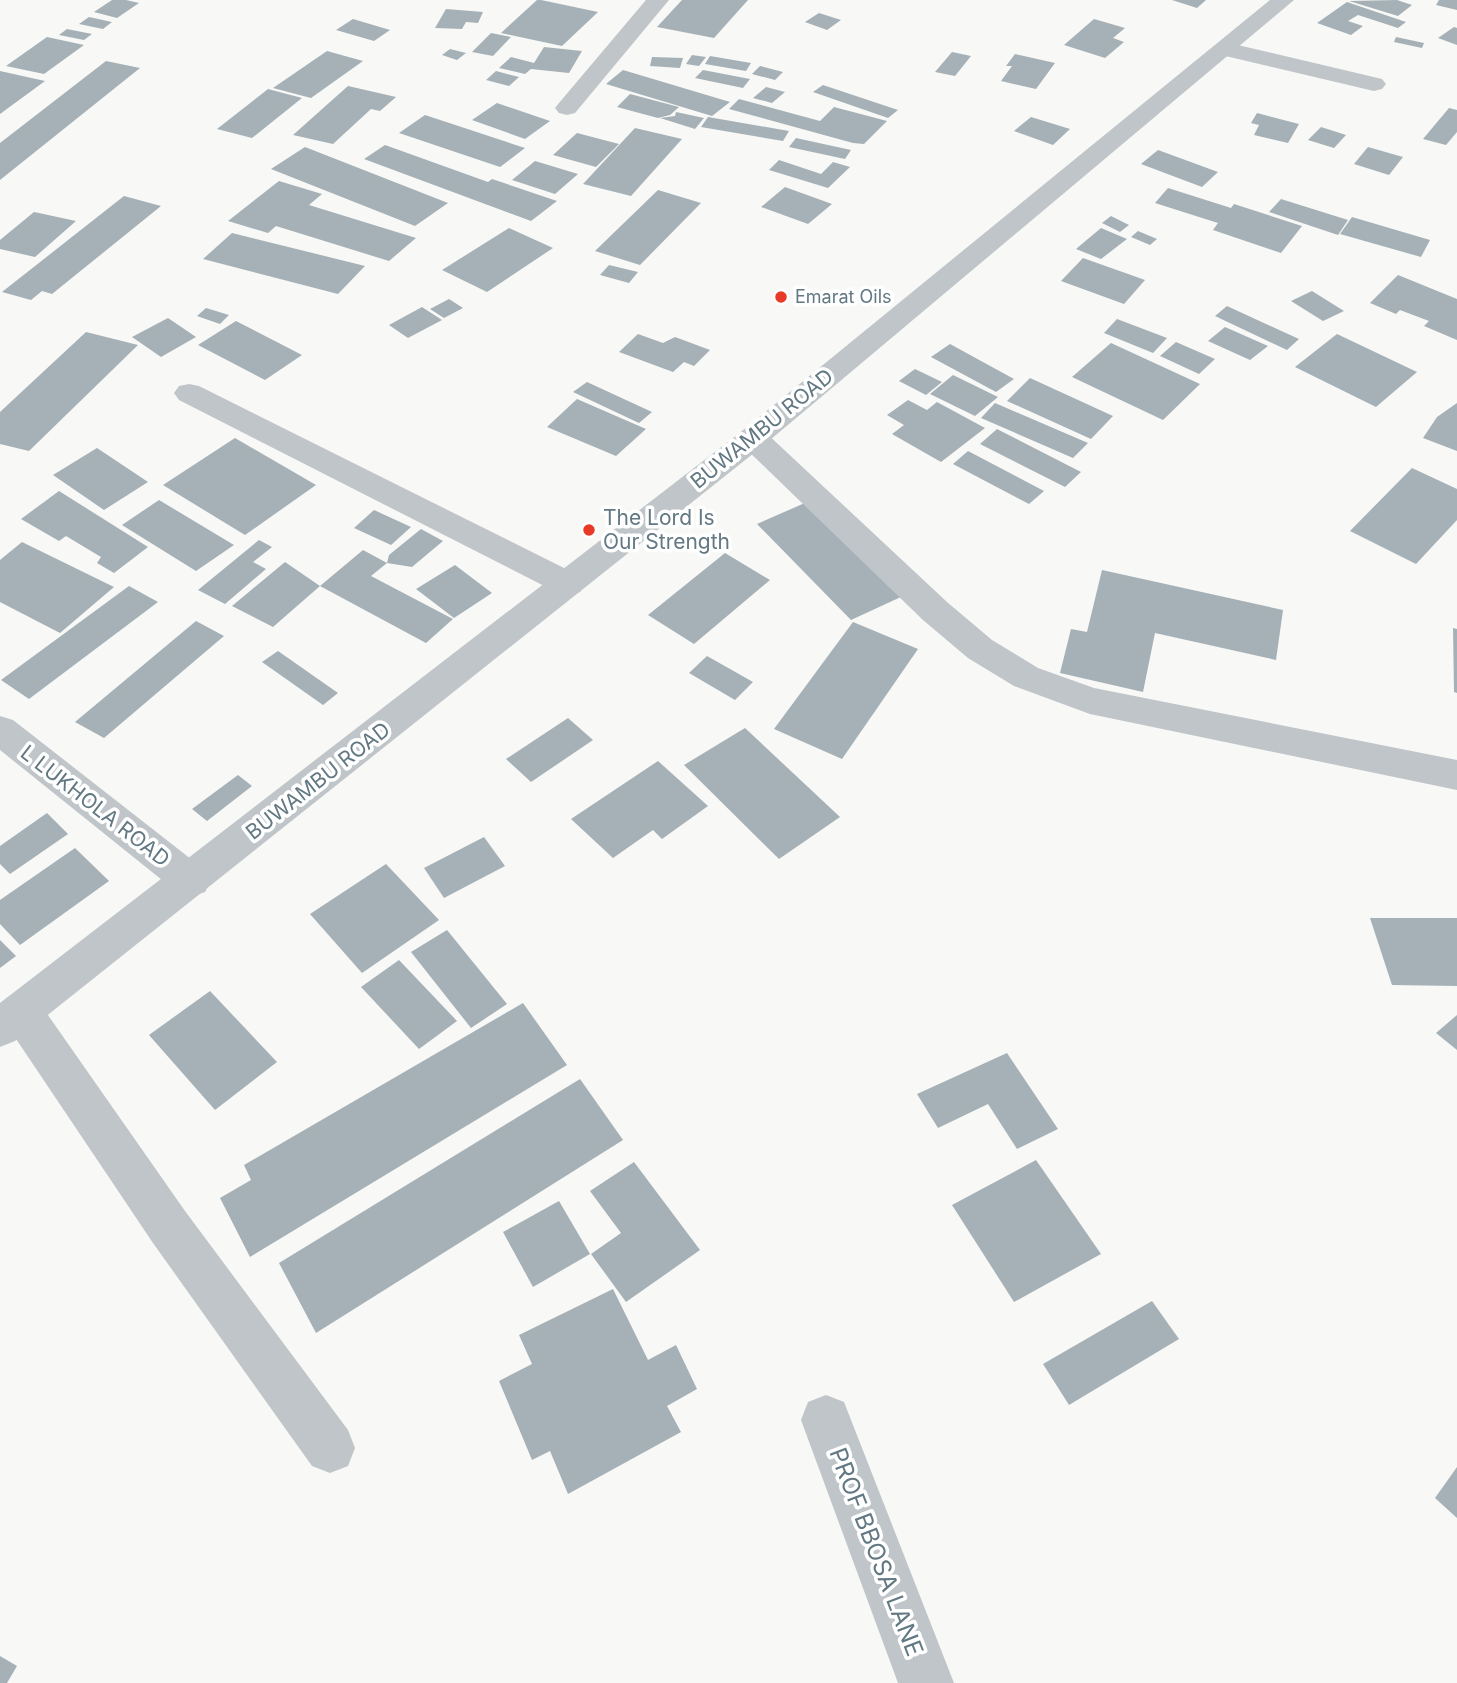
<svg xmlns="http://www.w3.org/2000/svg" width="1457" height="1683" viewBox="0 0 1457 1683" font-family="Inter,sans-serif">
  <rect width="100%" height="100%" fill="#f8f8f6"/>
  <g fill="#a5b1b6">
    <polygon points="112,0 126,0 139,3 117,18 94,12"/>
    <polygon points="537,0 541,0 598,12 562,46 501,33"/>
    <polygon points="682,0 748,0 714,38 657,27"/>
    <polygon points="1172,0 1206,0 1197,8"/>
    <polygon points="1397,0 1412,5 1398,16 1349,1"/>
    <polygon points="1439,0 1457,0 1457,10 1436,5"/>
    <polygon points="1347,2 1406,22 1398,28 1358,15 1348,21 1363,26 1351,35 1317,23"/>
    <polygon points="446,9 483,12 478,23 466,22 462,29 435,28"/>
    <polygon points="819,13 841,20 827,30 805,22"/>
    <polygon points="89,17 112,22 103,29 79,24"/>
    <polygon points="353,19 390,30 374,41 336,30"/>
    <polygon points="1094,19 1125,28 1113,38 1124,42 1105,58 1064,45"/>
    <polygon points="1454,27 1457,28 1457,45 1438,38"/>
    <polygon points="67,29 92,34 84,40 59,35"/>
    <polygon points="491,33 511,37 493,56 472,52"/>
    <polygon points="47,37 84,45 44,74 6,66"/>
    <polygon points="1396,37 1424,43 1422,48 1394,42"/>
    <polygon points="544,47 582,51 569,73 531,69 525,74 499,68 511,57 534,63"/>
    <polygon points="450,49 466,53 457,60 442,55"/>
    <polygon points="327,51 363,61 311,98 273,88"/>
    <polygon points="952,52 971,56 955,76 935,72"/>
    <polygon points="1015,54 1055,63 1036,89 1001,81 1012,66 1006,66"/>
    <polygon points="692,55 706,57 699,66 686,64"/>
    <polygon points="710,56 751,63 746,71 705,64"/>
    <polygon points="652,57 683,58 680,68 650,66"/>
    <polygon points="106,61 140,68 0,180 0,143"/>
    <polygon points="760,66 783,72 775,80 752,74"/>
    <polygon points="623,70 730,102 712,116 606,84"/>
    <polygon points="703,70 750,79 743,88 695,78"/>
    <polygon points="0,71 45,81 0,114"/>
    <polygon points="496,71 519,77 509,86 486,80"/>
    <polygon points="823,85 898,110 888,118 813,92"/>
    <polygon points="348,86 396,97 380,111 371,109 333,144 293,135"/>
    <polygon points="766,87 785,92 772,103 753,98"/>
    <polygon points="268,89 302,98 252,138 217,129"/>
    <polygon points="630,94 679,107 670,115 658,118 617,107"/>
    <polygon points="739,99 820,121 834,107 887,121 864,144 853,143 729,109"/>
    <polygon points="497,103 550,121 525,139 472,120"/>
    <polygon points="1449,108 1457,110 1457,132 1446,145 1423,139"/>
    <polygon points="676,112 704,118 695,129 660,118 675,116"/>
    <polygon points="1257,113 1299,124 1288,143 1254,135 1259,125 1251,123"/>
    <polygon points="425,115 525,148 500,167 399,133"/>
    <polygon points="708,117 789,131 783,141 701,127"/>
    <polygon points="1031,117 1070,129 1053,145 1014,131"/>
    <polygon points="1321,127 1346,135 1334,148 1308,140"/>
    <polygon points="635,128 682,139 631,196 583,184"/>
    <polygon points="577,133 619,144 596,167 553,155"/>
    <polygon points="796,138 851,150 845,159 789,147"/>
    <polygon points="385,145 488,182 492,179 557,201 531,221 364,159"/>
    <polygon points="305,147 448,203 415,226 271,169"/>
    <polygon points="1368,147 1403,157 1389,175 1354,164"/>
    <polygon points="1158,150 1218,172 1202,187 1141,164"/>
    <polygon points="779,160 821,174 833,162 850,167 828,188 769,170"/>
    <polygon points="535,161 578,174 555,194 512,180"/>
    <polygon points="279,181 322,194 309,205 416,238 389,261 276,226 268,233 228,221"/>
    <polygon points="785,187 832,204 808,224 761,207"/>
    <polygon points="1168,188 1231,208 1234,204 1302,226 1281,253 1213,230 1218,223 1155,203"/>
    <polygon points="658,190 701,203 640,265 595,251"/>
    <polygon points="124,196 161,206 52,294 42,291 31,300 2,292"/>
    <polygon points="1281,199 1348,220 1338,235 1269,212"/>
    <polygon points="34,212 76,221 35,257 0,249 0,240"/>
    <polygon points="1111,216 1129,225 1120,232 1102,223"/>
    <polygon points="1352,217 1430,240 1421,257 1340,234"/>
    <polygon points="509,228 553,248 487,292 442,270"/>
    <polygon points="1101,228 1127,239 1101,259 1076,249"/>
    <polygon points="1138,231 1157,239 1150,245 1131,237"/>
    <polygon points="232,233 365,266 338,294 203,259"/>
    <polygon points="1083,258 1145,280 1124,304 1061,281"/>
    <polygon points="609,265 638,272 629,283 600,275"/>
    <polygon points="1398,275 1457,299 1457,340 1424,326 1429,321 1400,310 1396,314 1370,303"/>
    <polygon points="1312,291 1344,311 1323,321 1291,301"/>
    <polygon points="449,299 463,308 444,318 430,309"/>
    <polygon points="1227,306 1299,339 1287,350 1215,316"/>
    <polygon points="422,307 442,320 408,338 389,325"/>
    <polygon points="206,308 229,315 220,324 197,316"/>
    <polygon points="168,318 196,337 161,357 132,337"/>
    <polygon points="1117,319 1167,338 1153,353 1104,333"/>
    <polygon points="236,321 302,355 265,380 198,345"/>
    <polygon points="1225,327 1268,346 1250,360 1208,341"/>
    <polygon points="86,332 138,345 29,451 0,444 0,412"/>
    <polygon points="638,334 663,343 675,337 710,350 694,366 684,362 673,372 619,352"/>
    <polygon points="1337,334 1417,372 1376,407 1295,367"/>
    <polygon points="1176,342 1215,359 1199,374 1160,356"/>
    <polygon points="1111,343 1200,384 1163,420 1072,377"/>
    <polygon points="950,344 1014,379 996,392 931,357"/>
    <polygon points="915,369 942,382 926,395 899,381"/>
    <polygon points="953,375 998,397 975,416 930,394"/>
    <polygon points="1030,378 1113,416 1091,439 1007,401"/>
    <polygon points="587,382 652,412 639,423 573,392"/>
    <polygon points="577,399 646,429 616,456 547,427"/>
    <polygon points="908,400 927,410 937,402 985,428 941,462 892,434 904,425 887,415"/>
    <polygon points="995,403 1088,443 1073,458 981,418"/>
    <polygon points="1457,403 1457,451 1423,438 1437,417"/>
    <polygon points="997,429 1081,472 1065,487 980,444"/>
    <polygon points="235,438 316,485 245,535 163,485"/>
    <polygon points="97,448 148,482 104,510 53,475"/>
    <polygon points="968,451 1044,491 1029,504 953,464"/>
    <polygon points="1412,468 1457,489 1457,520 1416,564 1350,531"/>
    <polygon points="59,491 148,547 114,573 97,563 101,557 66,536 59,541 21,519"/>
    <polygon points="159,500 234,545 196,571 122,525"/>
    <polygon points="807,502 903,596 851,620 757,524"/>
    <polygon points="374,510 411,527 391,545 354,528"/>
    <polygon points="421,529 443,541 412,567 387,563 389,555"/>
    <polygon points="259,540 272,547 253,562 266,569 225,604 198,590"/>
    <polygon points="22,542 114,587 60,633 0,602 0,560"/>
    <polygon points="363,550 387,563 371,576 453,619 426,643 320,586"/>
    <polygon points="725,553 770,580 694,644 648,615"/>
    <polygon points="285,562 320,586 273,627 232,606"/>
    <polygon points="455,565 492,593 454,618 416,589"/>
    <polygon points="1102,570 1283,610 1276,660 1155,633 1143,692 1060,673 1071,629 1087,632"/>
    <polygon points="129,586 158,602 29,699 1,680"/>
    <polygon points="196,621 224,636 104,738 75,722"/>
    <polygon points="853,622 918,649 842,759 774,729"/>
    <polygon points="1453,628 1457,629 1457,693 1454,692"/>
    <polygon points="278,651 338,693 323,705 262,662"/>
    <polygon points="707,656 753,682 735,700 689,673"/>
    <polygon points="568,718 593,740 531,782 506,759"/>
    <polygon points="745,728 840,817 779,859 684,765"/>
    <polygon points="658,761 708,806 662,839 653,830 613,858 571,819"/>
    <polygon points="238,775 252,786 207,821 192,809"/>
    <polygon points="47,813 68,834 10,874 0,864 0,846"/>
    <polygon points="484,837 505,866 444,898 424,868"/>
    <polygon points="75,848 109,881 20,945 0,924 0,900"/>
    <polygon points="386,864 439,920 362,973 310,914"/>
    <polygon points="1370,918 1457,918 1457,986 1392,985"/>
    <polygon points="447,930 507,1004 471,1028 411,952"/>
    <polygon points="0,940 16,956 0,968"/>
    <polygon points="399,960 457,1021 419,1049 361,987"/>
    <polygon points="210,991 277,1062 215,1110 149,1035"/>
    <polygon points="523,1003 567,1065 250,1257 220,1198 251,1180 244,1165"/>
    <polygon points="1457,1015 1457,1050 1436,1033"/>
    <polygon points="1007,1053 1058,1129 1017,1149 988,1104 938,1128 917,1094"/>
    <polygon points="580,1079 623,1140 316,1333 279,1263"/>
    <polygon points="1036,1160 1101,1254 1014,1302 952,1205"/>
    <polygon points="634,1162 700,1250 626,1302 591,1254 621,1233 590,1191"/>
    <polygon points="559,1201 590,1254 533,1287 503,1232"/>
    <polygon points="613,1289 648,1360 676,1345 697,1389 667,1406 681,1432 568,1494 550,1451 532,1460 499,1381 532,1364 519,1335"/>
    <polygon points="1152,1301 1179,1339 1069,1405 1043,1364"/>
    <polygon points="1457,1467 1457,1518 1435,1498"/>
    <polygon points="0,1656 17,1666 7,1683 0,1683"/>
  </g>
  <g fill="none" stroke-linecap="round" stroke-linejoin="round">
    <g fill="#bfc5c8" fill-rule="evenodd">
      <polygon points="646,0 669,0 575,113 567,115 559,113 555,108 559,103"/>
      <polygon points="1225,42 1382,79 1386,84 1382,89 1374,91 1217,54 1214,49 1217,44"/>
      <polygon points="189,384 199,386 580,576 585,584 580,592 568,596 556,592 179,400 174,393 179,386"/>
      <polygon points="753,428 764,431 947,602 992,640 1038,668 1094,688 1457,760 1457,790 1090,714 1014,686 968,658 923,620 742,445 738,438 742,431"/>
      <polygon points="0,716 13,720 205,870 211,881 205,892 191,897 177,892 0,750"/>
      <polygon points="21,993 36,998 185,1211 348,1430 355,1448 348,1466 330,1473 312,1466 153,1243 6,1024 0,1011 6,998"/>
      <polygon points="826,1395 844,1402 954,1683 898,1683 801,1420 808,1402"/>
    </g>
    <polygon fill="#bfc5c8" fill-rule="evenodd" points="1270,0 1294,0 764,445 15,1041 0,1047 0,1003 742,431"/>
  </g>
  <g fill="#e83a26" stroke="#fff" stroke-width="2.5">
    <circle cx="781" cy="297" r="7"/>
    <circle cx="589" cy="530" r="7"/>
  </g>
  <g text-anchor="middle" stroke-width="7" stroke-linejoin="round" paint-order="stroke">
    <g font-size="18" fill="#627882" stroke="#fff" text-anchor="start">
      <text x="795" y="303">Emarat Oils</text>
    </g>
    <g font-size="21" fill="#627882" stroke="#fff">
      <text transform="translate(762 429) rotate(-39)" y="7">BUWAMBU ROAD</text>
      <text transform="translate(318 781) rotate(-38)" y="7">BUWAMBU ROAD</text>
      <text transform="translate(95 806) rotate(38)" y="7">L LUKHOLA ROAD</text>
    </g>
    <g font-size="21" fill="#627882" stroke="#fff" text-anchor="start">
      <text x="603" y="525">The Lord Is<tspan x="603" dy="24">Our Strength</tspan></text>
    </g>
    <g font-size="24" fill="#627882" stroke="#fff">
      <text transform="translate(876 1552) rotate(69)" y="8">PROF BBOSA LANE</text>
    </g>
  </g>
</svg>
